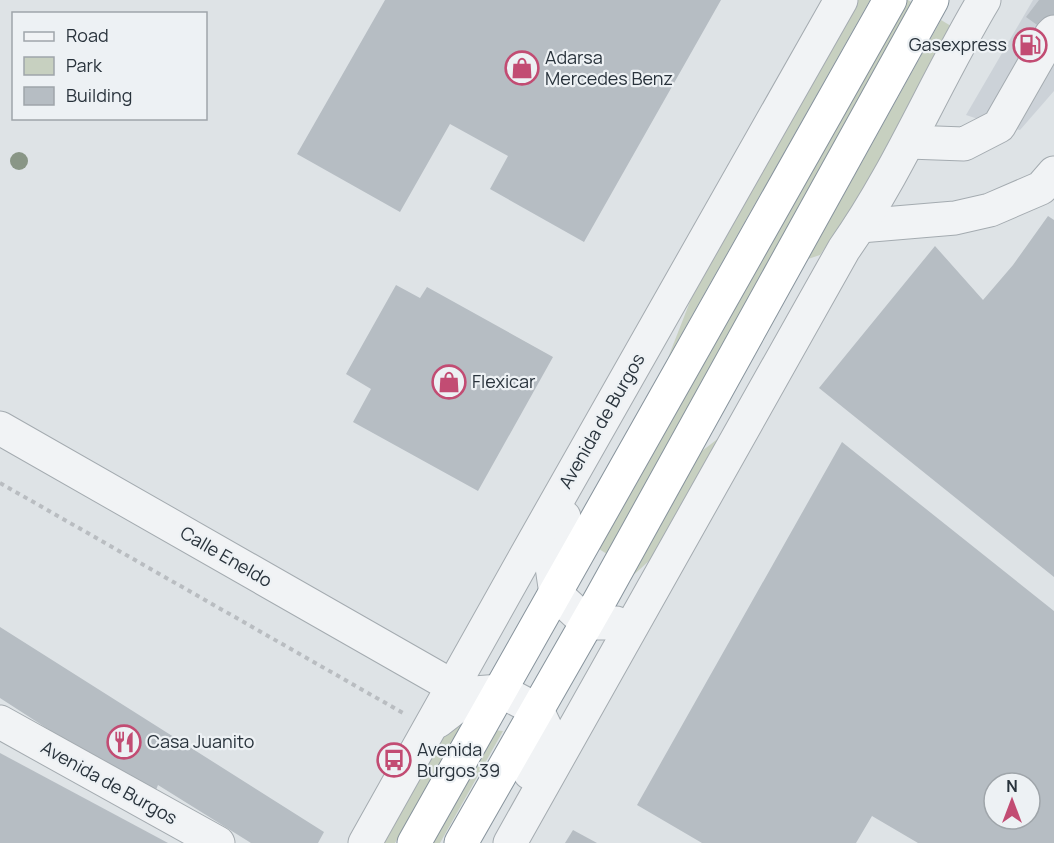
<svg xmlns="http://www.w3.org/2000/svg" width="1054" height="843" viewBox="0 0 1054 843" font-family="Manrope,sans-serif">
  <rect width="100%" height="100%" fill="#dee3e6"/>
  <polygon fill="#ccd2d8" points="1033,0 1054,0 1054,91 1020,130 999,126 966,115"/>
  <g fill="#c7d0c0">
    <polygon points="854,0 870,0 668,358 705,263"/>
    <polygon points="903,0 908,0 916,5 607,554 599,549"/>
    <polygon points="941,20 956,29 856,202 820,255 808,259"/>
    <polygon points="728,431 671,541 629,579 698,454"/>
    <polygon points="473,707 395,843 381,843 433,744"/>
    <polygon points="494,730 503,731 440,843 431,843"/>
  </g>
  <g fill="#b6bdc3" fill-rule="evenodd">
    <polygon points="385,0 721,0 584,242 490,189 508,156 450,124 400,212 297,154"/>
    <polygon points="1039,0 1054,0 1054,37 1026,17"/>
    <polygon points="1048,216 1054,220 1054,577 819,388 935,246 983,300 1013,265"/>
    <polygon points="396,285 420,298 427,287 553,357 478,491 353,422 371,389 346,374"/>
    <path d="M842,442L1054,611V843H918L872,816L856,843H702L637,805ZM994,783H1030V819H994Z"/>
    <polygon points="0,627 324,832 318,843 251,843 158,785 153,797 0,698"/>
    <polygon points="0,753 168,843 0,843"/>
    <polygon points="573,830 597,843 565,843"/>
  </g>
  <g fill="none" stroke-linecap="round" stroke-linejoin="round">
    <g stroke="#a4abb0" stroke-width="35">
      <g id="minor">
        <polyline points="909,142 964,144 999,126 1051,35 1054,32"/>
        <polyline points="860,226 955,218 990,210 1041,188 1054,173"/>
        <polyline points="0,428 452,686"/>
        <polyline points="564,517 549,546 556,594 587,623 616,623"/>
        <polyline points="438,721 474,693 501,691 537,710 548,733 530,773"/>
        <polyline points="0,722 218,843"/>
        <polyline points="365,843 532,545 841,0"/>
        <path d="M510,843L844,249C899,171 935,82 984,0"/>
      </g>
    </g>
    <g stroke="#87939c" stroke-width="35">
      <g id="highway">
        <polyline points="414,843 890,0"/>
        <polyline points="461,843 600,600 932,0"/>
      </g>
    </g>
    <polyline stroke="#b9bdc1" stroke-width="4" stroke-dasharray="4.5 4.5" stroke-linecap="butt" points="0,483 403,713"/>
    <use href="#minor" stroke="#f1f3f5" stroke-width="33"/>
    <use href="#highway" stroke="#fff" stroke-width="33"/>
  </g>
  <circle fill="#899686" cx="19" cy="161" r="9"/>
  <defs>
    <g id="fuel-ring" transform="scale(1.725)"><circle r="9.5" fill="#edf1f4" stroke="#c24c73" stroke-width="1.5"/><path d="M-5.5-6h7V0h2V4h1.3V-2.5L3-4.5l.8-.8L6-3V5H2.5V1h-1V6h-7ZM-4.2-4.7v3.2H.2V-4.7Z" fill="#c24c73"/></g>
    <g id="shop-ring" transform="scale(1.725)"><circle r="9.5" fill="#edf1f4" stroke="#c24c73" stroke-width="1.5"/><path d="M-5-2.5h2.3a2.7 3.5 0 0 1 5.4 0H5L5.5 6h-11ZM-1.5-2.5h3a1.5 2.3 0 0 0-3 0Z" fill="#c24c73"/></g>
    <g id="restaurant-ring" transform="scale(1.725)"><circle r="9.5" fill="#edf1f4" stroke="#c24c73" stroke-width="1.5"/><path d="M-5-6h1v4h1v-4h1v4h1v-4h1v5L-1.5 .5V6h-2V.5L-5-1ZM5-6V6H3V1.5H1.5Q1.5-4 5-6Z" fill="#c24c73"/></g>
    <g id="bus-ring" transform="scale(1.725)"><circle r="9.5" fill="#edf1f4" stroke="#c24c73" stroke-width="1.5"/><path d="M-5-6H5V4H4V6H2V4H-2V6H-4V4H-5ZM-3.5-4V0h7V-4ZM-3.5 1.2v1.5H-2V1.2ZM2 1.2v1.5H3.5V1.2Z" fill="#c24c73"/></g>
  </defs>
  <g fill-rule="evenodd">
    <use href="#fuel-ring" x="1030" y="45"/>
    <use href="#shop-ring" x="522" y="68"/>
    <use href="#shop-ring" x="449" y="382"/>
    <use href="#restaurant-ring" x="124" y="742"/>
    <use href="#bus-ring" x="394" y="760"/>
  </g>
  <g text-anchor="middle" stroke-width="4.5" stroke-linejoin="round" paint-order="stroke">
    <g font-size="18" fill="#29333c" stroke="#edf1f4" text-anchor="start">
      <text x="1007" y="51" text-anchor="end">Gasexpress</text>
      <text x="545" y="64">Adarsa<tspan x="545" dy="21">Mercedes Benz</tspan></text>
      <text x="472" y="388">Flexicar</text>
      <text x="147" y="748">Casa Juanito</text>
      <text x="417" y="756">Avenida<tspan x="417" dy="21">Burgos 39</tspan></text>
    </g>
    <g font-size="18" fill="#29333c" stroke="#edf1f4">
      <text transform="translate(602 421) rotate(-60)" y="6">Avenida de Burgos</text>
      <text transform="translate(226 557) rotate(30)" y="6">Calle Eneldo</text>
      <text transform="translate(109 783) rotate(29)" y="6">Avenida de Burgos</text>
    </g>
  </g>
  <rect x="12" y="12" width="195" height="108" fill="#edf1f4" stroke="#9fa5aa" stroke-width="1.5"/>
  <rect x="24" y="32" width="30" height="9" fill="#f1f3f5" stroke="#9fa5aa" stroke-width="1.5"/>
  <text x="66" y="42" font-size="18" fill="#29333c">Road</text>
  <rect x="24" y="57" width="30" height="18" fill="#c7d0c0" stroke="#9fa5aa" stroke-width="1.5"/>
  <text x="66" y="72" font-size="18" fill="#29333c">Park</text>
  <rect x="24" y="87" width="30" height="18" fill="#b6bdc3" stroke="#9fa5aa" stroke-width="1.5"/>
  <text x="66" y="102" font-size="18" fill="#29333c">Building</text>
  <g transform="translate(1012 801)"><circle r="28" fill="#edf1f4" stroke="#9fa5aa" stroke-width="1.5"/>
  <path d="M0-4.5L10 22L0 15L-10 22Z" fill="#c24c73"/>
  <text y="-9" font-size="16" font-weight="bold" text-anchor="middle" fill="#29333c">N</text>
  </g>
</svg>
